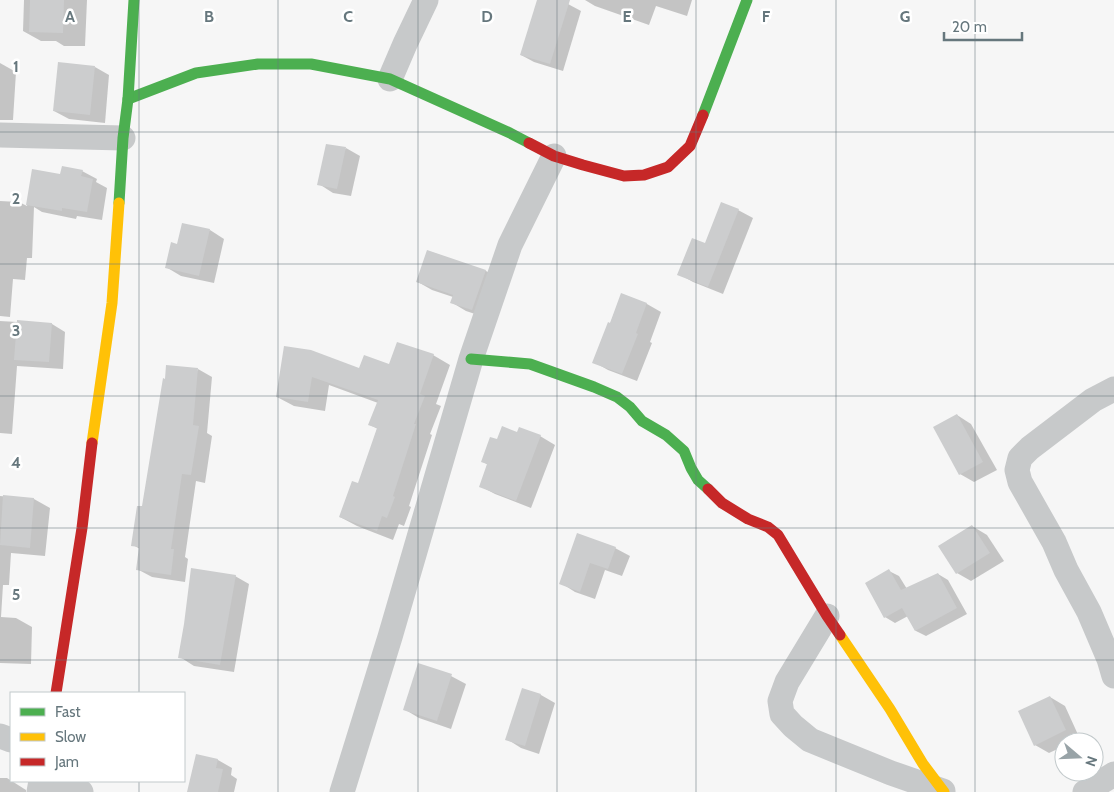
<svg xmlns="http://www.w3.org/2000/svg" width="1114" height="792" viewBox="0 0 1114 792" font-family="Cabin,sans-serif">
  <rect width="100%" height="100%" fill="#f6f6f6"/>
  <g fill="#0003">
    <polygon points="24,0 87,0 85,46 64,46 56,41 41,41 23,31"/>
    <polygon points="539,0 557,0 568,4 581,11 563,71 534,62 521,55"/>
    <polygon points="585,0 692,0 687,16 656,6 649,25 595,6"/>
    <polygon points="0,63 16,72 13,120 0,120"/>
    <polygon points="95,67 109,75 105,123 69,119 54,111"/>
    <polygon points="346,148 360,156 351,196 333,193 319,184"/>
    <polygon points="33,171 61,176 82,171 97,179 96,182 107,188 102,220 77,216 76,219 42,212 34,207 32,258 27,258 25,280 13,279 10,317 0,316 0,201 19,202 27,206"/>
    <polygon points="738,210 753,218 723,294 693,282 679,274"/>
    <polygon points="210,230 224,239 214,283 181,276 166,267 178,246"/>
    <polygon points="428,251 486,271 500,279 487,318 466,311 451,302 453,297 432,290 418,282"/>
    <polygon points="622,294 647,304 661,312 650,342 652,343 637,381 608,370 594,362 610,324"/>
    <polygon points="0,321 52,324 65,332 63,369 17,366 12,434 0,433"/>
    <polygon points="285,347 360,369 390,366 433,355 450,365 436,404 441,406 430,434 432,435 409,506 411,507 404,526 399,524 393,540 357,526 340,517 359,485 378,429 370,425 378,403 329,385 325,411 294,406 277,397"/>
    <polygon points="198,369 212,377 207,433 212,436 205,483 196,481 185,557 188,559 185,582 152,577 137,569 140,549 133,545 143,508"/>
    <polygon points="957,415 971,424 997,470 974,482 960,474"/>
    <polygon points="518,433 540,436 555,445 531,508 495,494 480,486 488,465 482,461 498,441"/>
    <polygon points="0,496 34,499 50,508 45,556 11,553 9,585 3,585 1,617 16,618 32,627 31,664 0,663"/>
    <polygon points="972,526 987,535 1004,561 971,581 957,573"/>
    <polygon points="578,535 615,548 630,556 622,576 605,570 595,599 575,592 561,583"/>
    <polygon points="889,571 899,576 907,589 938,574 948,580 967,614 926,636 916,631 908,616 895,623 885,617"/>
    <polygon points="235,576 249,584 234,672 194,666 180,657"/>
    <polygon points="451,676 466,684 451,729 419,718 404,709"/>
    <polygon points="523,689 541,695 555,703 539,754 521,748 507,739"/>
    <polygon points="1050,697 1065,706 1080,739 1073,742 1064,742 1064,746 1049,753 1035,745"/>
    <polygon points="197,755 218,760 232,768 231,775 237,779 234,792 188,792"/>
    <polygon points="0,778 7,778 26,790 26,792 0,792"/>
  </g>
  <g fill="#cccdce">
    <polygon points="30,0 64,0 63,33 29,32"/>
    <polygon points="537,0 570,0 550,64 520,55"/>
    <polygon points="58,62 95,66 90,115 53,111"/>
    <polygon points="326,144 346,147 337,189 317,185"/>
    <polygon points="62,166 83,170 81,176 93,179 87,212 62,208 62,211 26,205 32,169 60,174"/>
    <polygon points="721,202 739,209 708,287 677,275 692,238 705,243"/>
    <polygon points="182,223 210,229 199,276 165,268 171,242 177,244"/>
    <polygon points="427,250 486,270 472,310 450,303 453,295 416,282"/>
    <polygon points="621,293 647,303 636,333 638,334 622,374 592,363 608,322 610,323"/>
    <polygon points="17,320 52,323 49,362 14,360"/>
    <polygon points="397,342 434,354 420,394 425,396 414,424 416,424 393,496 395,497 387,518 382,516 377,531 339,517 352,481 358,483 377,428 368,425 378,400 312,377 308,402 276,397 284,346 311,350 359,368 364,355 389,364"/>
    <polygon points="166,365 198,368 193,425 199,426 191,475 182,474 171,549 174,549 171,575 136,570 139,547 131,546 137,506 142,506 163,378 165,379"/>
    <polygon points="957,414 983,462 959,475 933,427"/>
    <polygon points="502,426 517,432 519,427 541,435 516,501 479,487 487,464 481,462 490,437 497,439"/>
    <polygon points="3,495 34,498 30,548 0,545"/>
    <polygon points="972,525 990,553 956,574 938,546"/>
    <polygon points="577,533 616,547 608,569 590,563 580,592 559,584"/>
    <polygon points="191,568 236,575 220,665 178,658 184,624"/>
    <polygon points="889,569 901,590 938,573 957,608 915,631 902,608 884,618 865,583"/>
    <polygon points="418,663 452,674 437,721 403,710"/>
    <polygon points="522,688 541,694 525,746 505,740"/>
    <polygon points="1050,696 1066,730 1034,746 1018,711"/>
    <polygon points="196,754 218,759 216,768 223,769 218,792 187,792"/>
  </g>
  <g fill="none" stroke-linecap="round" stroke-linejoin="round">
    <g stroke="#c7c9ca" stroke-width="25">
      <polyline points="390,79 405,44 426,0"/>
      <polyline points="0,135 123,138"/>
      <polyline points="1114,389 1093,400 1030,448 1020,458 1017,470 1020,482 1054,542 1066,570 1089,612 1109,659 1114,676"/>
      <polyline points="827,616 787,682 780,701 782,714 793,726 810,740 891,773 943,791"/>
      <polyline points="0,736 11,740"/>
      <polyline points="57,781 81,792"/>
      <polyline points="39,792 41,781"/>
      <polyline points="342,792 390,637 471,359 510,245 554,156"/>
      <polyline points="1085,792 1114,774"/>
    </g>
    <g stroke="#4caf50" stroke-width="11">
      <polyline points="128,99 196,73 258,64 311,64 390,79 510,133 529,143"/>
      <polyline points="703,115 747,0"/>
      <polyline points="119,203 123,138 128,99 134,0"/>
      <polyline points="471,359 530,364 594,387 617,397 630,407 642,421 666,435 684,451 691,468 698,480 708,489"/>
    </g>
    <g stroke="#ffc107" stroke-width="11">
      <polyline points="92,443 112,303 119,203"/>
      <polyline points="840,635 890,709 923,764 944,792"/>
    </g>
    <g stroke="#c62828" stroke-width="11">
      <polyline points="529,143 554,156 583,165 624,176 644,175 668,167 690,146 703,115"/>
      <polyline points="708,489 722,503 748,519 768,527 778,535 827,616 840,635"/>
      <polyline points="56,693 82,528 92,443"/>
    </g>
  </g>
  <path fill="none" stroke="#66777d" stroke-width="1" stroke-opacity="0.55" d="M139,0V693M278,0V792M418,0V792M557,0V792M696,0V792M836,0V792M975,0V792M0,132H1114M0,264H1114M0,396H1114M0,528H1114M0,660H1114M139,781V792"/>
  <g font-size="16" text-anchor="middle" font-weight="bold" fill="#66777d" stroke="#fff" stroke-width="5" stroke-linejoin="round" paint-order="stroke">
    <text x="70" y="22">A</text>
    <text x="209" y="22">B</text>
    <text x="348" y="22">C</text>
    <text x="487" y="22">D</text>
    <text x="627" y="22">E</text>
    <text x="766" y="22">F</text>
    <text x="905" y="22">G</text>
    <text x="16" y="72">1</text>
    <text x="16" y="204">2</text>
    <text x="16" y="336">3</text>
    <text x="16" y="468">4</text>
    <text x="16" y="600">5</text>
  </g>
  <rect x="10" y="692" width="175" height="90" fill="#ffffff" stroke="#c2c9cb"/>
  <rect x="20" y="708" width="25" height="8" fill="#4caf50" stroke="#c2c9cb"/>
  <text x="55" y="717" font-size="15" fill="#66777d">Fast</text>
  <rect x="20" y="733" width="25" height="8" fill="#ffc107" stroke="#c2c9cb"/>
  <text x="55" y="742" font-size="15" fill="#66777d">Slow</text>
  <rect x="20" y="758" width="25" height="8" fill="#c62828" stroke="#c2c9cb"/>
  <text x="55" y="767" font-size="15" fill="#66777d">Jam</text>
  <g transform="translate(1079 757) rotate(109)"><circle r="24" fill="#ffffff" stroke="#c2c9cb"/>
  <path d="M0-4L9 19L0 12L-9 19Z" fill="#98a3a7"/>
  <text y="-8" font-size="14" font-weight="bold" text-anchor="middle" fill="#66777d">N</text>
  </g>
  <path d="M944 32v8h78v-8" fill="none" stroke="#66777d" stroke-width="2.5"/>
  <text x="952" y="32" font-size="15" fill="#66777d" stroke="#ffffff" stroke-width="4" paint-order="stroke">20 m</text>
</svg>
